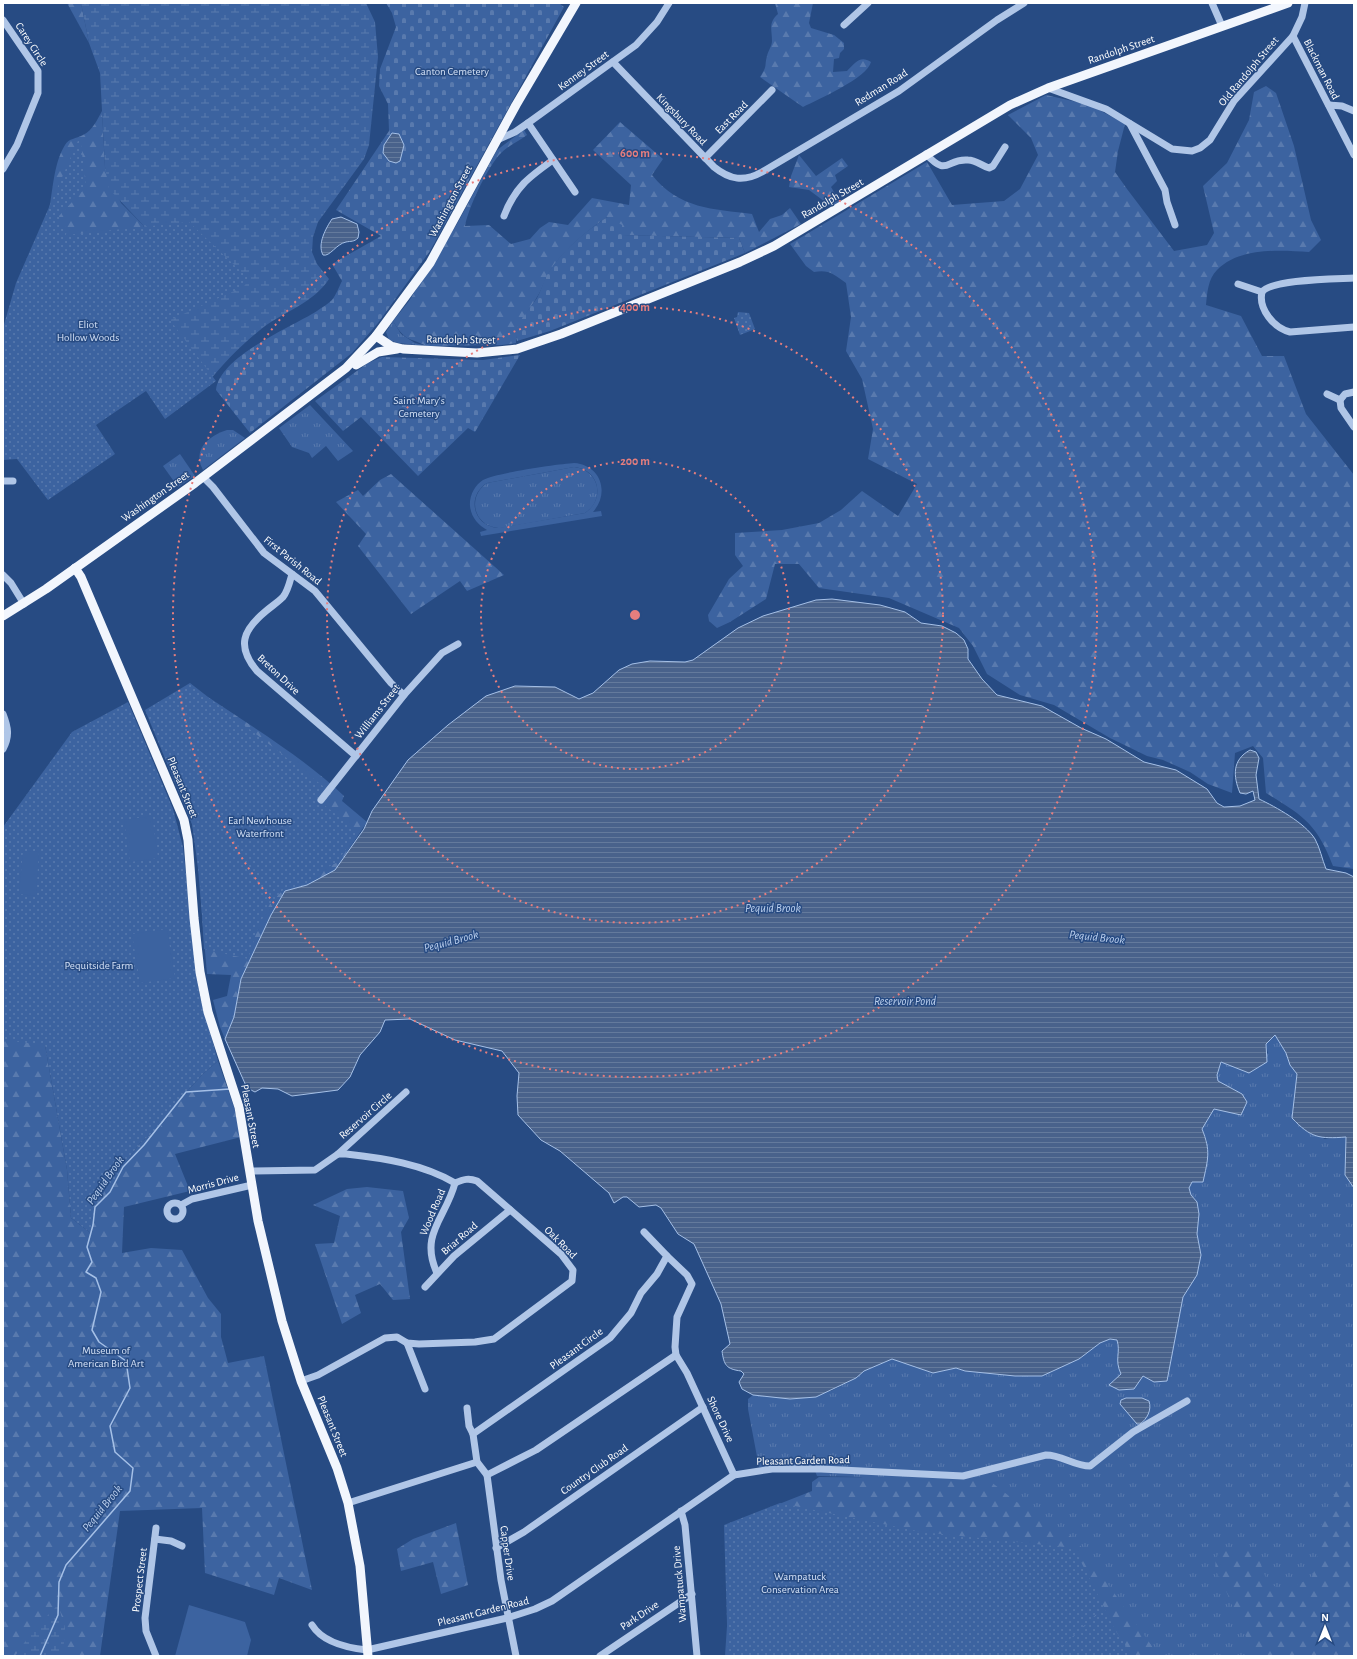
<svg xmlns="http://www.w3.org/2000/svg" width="1357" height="1659" viewBox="0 0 1357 1659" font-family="'Alegreya Sans',sans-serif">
  <defs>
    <pattern id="grass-tufts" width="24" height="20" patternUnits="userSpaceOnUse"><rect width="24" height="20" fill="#3c63a0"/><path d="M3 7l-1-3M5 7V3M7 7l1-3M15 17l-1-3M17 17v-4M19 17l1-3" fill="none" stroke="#597aae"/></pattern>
    <pattern id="forest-firs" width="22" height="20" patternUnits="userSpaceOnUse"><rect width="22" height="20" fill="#3c63a0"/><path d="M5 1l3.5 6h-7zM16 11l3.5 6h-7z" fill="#597aae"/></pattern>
    <pattern id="wetland-marsh" width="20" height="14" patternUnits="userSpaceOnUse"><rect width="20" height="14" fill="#3c63a0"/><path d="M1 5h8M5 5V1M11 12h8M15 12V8" fill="none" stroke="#597aae"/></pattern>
    <pattern id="cemetery-stones" width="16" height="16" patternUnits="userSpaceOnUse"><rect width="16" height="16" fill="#3c63a0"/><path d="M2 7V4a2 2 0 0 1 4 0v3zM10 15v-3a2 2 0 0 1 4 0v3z" fill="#597aae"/></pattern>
    <pattern id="park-dots" width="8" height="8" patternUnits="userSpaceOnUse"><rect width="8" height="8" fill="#3c63a0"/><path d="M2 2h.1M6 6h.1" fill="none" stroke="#597aae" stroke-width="1.8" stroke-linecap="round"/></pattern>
    <pattern id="water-rules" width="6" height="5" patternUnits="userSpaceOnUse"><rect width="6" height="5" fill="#49628b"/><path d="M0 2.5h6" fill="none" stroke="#647a9c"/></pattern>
  </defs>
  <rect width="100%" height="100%" fill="#274b83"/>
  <g fill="url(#grass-tufts)">
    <polygon points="393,321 401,334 415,343 427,346 398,343 389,340 386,332"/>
    <polygon points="310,405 353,451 338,461 326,446 312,458 309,453 292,447 279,428"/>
    <path d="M227,430H233L245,438L203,470C192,450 208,436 227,430Z"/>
    <polygon points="180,454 195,476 178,487 163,466"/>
    <path d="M574,467C599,470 606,499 585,513L501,528C474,528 466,497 487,483Z"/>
    <path d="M1275,1035L1286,1053L1290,1065L1297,1074L1296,1089L1324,1139L1346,1137L1345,1175L1354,1188V1506L1290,1656H1133L861,1477L817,1476L814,1468L759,1467L748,1409V1399L753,1395L769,1396L831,1391L856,1378L864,1371L892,1359L933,1373L956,1368L965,1371L1015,1376H1042L1079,1359L1100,1343L1110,1339H1117C1120,1352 1115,1360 1121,1374L1110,1385L1143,1376L1154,1382L1169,1368L1183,1297L1190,1286L1201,1255L1197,1234L1199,1214L1197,1202L1191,1195L1189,1188L1207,1141L1202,1129L1214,1109L1226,1111L1242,1094L1218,1082L1217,1075L1222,1062L1230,1066L1268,1053L1266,1044Z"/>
  </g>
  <g fill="url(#forest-firs)">
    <polygon points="67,3 81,3 89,43"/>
    <path d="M775,3H813L809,23L811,28L834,35L844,43V49L840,53L839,58L834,59L833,72L847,71C855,63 860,55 871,62C867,78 819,99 803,107L760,77C768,65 764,67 767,56C768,51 772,46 772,41C772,29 768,23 778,14Z"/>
    <path d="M1266,86L1276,93L1294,146L1311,220L1321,240L1309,252C1281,250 1239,247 1217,270C1208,279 1207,293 1206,305L1241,316L1262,356H1284L1306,414L1354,475V869L1333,866C1317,824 1304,816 1266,793L1263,758L1253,746L1235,753L1232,793L1208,784L1190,772L1163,760L1147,756L1110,738L1054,705L1020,695L987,674L973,646L959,628L889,598L819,588L799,564H775L766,599L730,622L717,628L709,621L708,615L729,579L743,566L735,555V533L782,530L819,523L841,510L862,491L898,516L917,484L868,459L873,429L862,379L846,351L851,317L846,283C834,274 828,269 814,272L806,266L790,244L927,162L952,205L1004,201L1020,189L1038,155L1031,138L1008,115L1046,95L1090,105L1125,124L1118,151L1115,172L1127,189L1174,251L1207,245L1214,233L1203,186L1227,163L1249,120L1254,92Z"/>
    <path d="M102,111L105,167L121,203L143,225L154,253L3,383L48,215C53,193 53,164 65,145C69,138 76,139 83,135C93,130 97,120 102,111Z"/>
    <path d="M620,122L663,159L652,175C679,209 713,209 752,214L759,232L770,219L782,215L790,208L801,224L745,253L739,238L621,235L607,217C585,232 562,251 548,274C544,281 542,290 537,297C526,316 518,319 516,343L502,345L427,346C407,337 405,341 393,321L409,301L457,224L497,150L524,130L527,135C519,141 506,147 499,155C486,171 469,206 465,226L489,225L511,244L530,239L540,228L549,222L568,225L592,198L629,205L631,185L593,150Z"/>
    <polygon points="799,155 816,176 842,158 848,166 835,175 837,181 831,187 840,202 832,207 809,190 789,187 791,176"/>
    <polygon points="391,474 504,575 467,591 460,581 411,614 358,546 366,534 336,502 358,490 363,496 380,480"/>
    <path d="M208,697C254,728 304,758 344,796L342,801L367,822L335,870L307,885L285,891L271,915L241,979L234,1017L225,1039L220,1027L213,1000L227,996L231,975L207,974L196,845L192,824L176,782L214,766Z"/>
    <polygon points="3,827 45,1045 67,1170 71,1218 92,1234 93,1217 104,1191 117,1180 122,1168 140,1143 160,1127 182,1097 203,1074 218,1061 234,1107 241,1137 175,1154 190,1191 124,1207 122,1253 151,1248 182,1250 208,1298 221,1314 221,1337 228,1363 264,1356 312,1590 279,1578 274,1595 205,1573 202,1508 120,1511 100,1656 3,1656"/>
    <polygon points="367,1187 403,1191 409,1218 401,1232 410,1299 393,1300 380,1284 355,1295 361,1313 342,1324 315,1244 334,1243 340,1216 313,1205 347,1189"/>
    <path d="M1354,1470V1656H1254L1221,1579C1214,1570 1214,1565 1218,1554C1231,1548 1246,1542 1259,1552C1264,1592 1279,1596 1312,1577C1318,1561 1318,1544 1321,1528C1322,1523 1341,1479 1343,1476C1346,1473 1350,1472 1354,1470Z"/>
    <polygon points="819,1477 986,1478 1040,1520 1063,1531 1077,1541 1159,1656 725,1656 734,1522 812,1491 812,1482"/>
    <polygon points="456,1523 468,1585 441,1594 433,1562 401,1571 397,1549 413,1539"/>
  </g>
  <g fill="url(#wetland-marsh)">
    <path d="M81,3H366L375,22L378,57L369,145L364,159L318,222L313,237L312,252L317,264L329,279C314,302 287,311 265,326C243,343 224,362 207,384L174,391L154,253L143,225L109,189L105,167L100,73L89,43Z"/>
    <polygon points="58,1605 65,1627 63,1656 15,1656 34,1629"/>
  </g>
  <g fill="url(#cemetery-stones)">
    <path d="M386,3H559L564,7L430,251L378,323L352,353L250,433L216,390C220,356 290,328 317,311C321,308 328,304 332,300C336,295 339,287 342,281L332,264L381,236L336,210L389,131L388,104L379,86L380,69L396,27L392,13Z"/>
    <path d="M607,217L622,225V235L739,238L745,253L550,331L517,341C512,326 529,310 537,298C541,291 543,282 547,275C561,251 585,232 607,217Z"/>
    <polygon points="520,355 475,432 468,428 418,476 361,417 343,431 315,401 368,363 382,357 483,360"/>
  </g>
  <g fill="url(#park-dots)">
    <polygon points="80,136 86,187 59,216 60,223 63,224 67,229 66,235 189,222 250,280 243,287 170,320 216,381 165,419 146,391 96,425 115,454 48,500 17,459 3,460 3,328 16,283"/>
    <polygon points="738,312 749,313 755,329 740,335 734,318 737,317"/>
    <polygon points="190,683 332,793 323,804 358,832 336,863 326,868 307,885 283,890 270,904 258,927 248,959 204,949 200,882 192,824 145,710"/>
    <polygon points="128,702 173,809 183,847 199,992 218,1061 203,1074 182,1097 160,1127 140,1143 122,1168 117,1180 104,1192 93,1217 92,1234 71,1218 67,1170 45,1045 3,1040 3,827 72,732"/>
    <polygon points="780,1503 922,1532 1074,1548 1104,1607 1052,1656 728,1656 724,1525"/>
    <polygon points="1104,1608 1115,1630 1133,1656 1053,1656"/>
  </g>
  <g fill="#3c63a0" fill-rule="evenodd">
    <path d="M574,463C601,465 610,493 593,512L601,511L602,516L481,536L480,532L487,530C478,525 471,517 470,506C469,496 475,485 483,480C495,473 559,464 574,463ZM574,467C599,469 606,499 585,513L498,528C473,526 466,496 487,483Z"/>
    <polygon points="152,816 158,858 130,862 124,820"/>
    <polygon points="23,851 39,852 36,896 19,894"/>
    <polygon points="167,929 175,978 140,983 132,934"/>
    <polygon points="189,1605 245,1622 251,1640 247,1656 175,1656"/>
  </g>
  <g fill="url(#water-rules)" stroke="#a5c0e7">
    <polygon points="392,133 399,134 404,145 400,161 396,163 389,161 383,153 384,145"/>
    <path d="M341,217L357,224L359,232L358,238C354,242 351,241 346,242C336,244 330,257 323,255C317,244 326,228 332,219Z"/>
    <path d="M832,599L880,605L905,612L921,623L942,626L956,633L964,640L968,649V659L982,679L997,695L1042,706L1081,728L1106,739L1144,762L1176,770L1207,789L1217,803L1224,807L1240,806L1255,800L1253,791L1246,794L1240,793C1233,776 1232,760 1250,750L1256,752L1259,758L1256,775L1259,799C1276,807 1305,823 1315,839C1320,848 1322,859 1326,869L1346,873L1354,877V1188L1345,1175L1346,1137C1319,1139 1311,1138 1292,1118L1297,1074L1290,1065L1286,1053L1275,1035L1266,1044L1267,1062L1249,1073L1221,1062L1217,1075L1218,1081L1242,1094L1247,1102L1241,1115L1214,1109L1202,1129C1211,1151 1208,1159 1203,1182H1192L1189,1188L1191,1195L1197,1202L1199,1214L1197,1234L1201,1255L1197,1275L1183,1297L1167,1381L1154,1382L1143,1376L1134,1389L1119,1390L1109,1385L1121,1374C1114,1359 1121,1353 1117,1340L1110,1339L1100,1343L1079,1359L1042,1376H1015L965,1371L956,1368L933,1373L892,1359L864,1371L856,1378L816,1397L790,1399L753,1395L742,1389L739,1382L744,1374L741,1371C726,1369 724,1365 722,1351L730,1344L721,1304L694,1244L678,1234L661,1208L656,1205L639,1207L627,1197H623L614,1203L609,1193L560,1151L541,1140L518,1115L517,1096L519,1073L502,1051L455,1040L410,1019L385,1020L380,1032L360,1055L350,1077L338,1090L292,1096L278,1089L262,1088L255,1092L247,1088L225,1039L234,1017L241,979L271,915L285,891L307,885L335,870L364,829L372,811L408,760L448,725L486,696L515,686L555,687L579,699L593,693L619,670L632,664L650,661L685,662L693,660L738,628L763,616L816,600Z"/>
    <path d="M1126,1398H1142L1149,1401C1152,1410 1147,1419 1140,1424H1137L1120,1404L1121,1400Z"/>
  </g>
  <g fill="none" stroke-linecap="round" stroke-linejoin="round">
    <polyline stroke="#a5c0e7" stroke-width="1.5" points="40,1656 58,1615 59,1582 66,1565 130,1491 133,1468 115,1452 110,1426 130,1388 126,1361 99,1342 92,1330 101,1292 96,1278 86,1272 92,1262 87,1247 93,1225 95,1207 110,1192 123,1167 144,1145 186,1092 230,1089"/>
    <g stroke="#b0c6e7" stroke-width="7">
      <polyline points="1212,3 1222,26"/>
      <polyline points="3,20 38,71 38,93 17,145 3,169"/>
      <polyline points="844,25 868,3"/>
      <polyline points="1293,36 1354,155"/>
      <path d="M613,62L714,167C730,180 744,182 762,172L899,91L997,20L1024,3"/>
      <polyline points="1048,88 1106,109 1172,149 1192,151 1200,148 1210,140 1234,101 1293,36 1302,17 1305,3"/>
      <polyline points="1329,105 1342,106 1354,111"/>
      <polyline points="528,123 575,192"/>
      <polyline points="1130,124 1165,190 1167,202 1175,225"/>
      <polyline points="497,140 515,132 528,123 636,45 657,22 669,3"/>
      <path d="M926,154C948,178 946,158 968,160C976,160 982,166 989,168L993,166L1005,147"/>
      <polyline points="705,158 772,90"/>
      <path d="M504,216C515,187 529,177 553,160"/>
      <path d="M1238,284L1262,292C1271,279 1336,279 1354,278"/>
      <path d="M1262,292C1258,309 1274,328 1290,332L1354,327"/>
      <polyline points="1327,394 1340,400 1345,394 1354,392"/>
      <polyline points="1340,400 1341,408 1354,427"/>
      <polyline points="203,477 213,487 264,553 315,591 391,683 404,695"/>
      <polyline points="3,481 13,481"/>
      <path d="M292,574C290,581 288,591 283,597C278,602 272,606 266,611C243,630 236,646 257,671L356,756"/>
      <polyline points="3,575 11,583 24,604"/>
      <path d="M3,714C8,727 10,736 3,749"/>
      <polyline points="321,800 404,695 442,653 458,644"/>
      <polyline points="338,1154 406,1092"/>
      <path d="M250,1171L315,1170L338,1154H346C383,1158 423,1164 455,1183C464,1179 469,1178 477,1181L561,1254L573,1270L572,1281L494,1339L475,1342L419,1344L407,1343L397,1337L385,1338L318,1375L301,1381"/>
      <circle cx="175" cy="1211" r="8"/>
      <polyline points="181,1205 192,1199 252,1185"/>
      <polyline points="644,1232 667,1256 657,1274 641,1293 631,1313 610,1338 473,1434 477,1462 487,1475 536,1450 676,1355"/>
      <polyline points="667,1256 687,1275 692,1284 677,1317 675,1347 676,1355 687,1373 734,1475"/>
      <path d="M437,1273C419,1234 446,1218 455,1183"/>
      <polyline points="425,1287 454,1256 510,1210"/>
      <polyline points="407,1343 425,1389"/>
      <polyline points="467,1408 469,1426 473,1434"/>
      <polyline points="487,1475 501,1580 516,1656"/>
      <polyline points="348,1503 477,1462"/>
      <polyline points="681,1511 685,1525 697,1656"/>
      <polyline points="156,1528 145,1618 146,1631 156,1656"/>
      <polyline points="155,1539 171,1541 182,1546"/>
      <polyline points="496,1548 524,1532 703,1407"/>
      <path d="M312,1625C323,1643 348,1648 367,1650L507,1618L535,1609L552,1601L734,1475L772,1469H821L963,1476L1046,1455C1062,1455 1074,1466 1090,1466L1133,1432L1187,1401"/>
      <polyline points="600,1656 692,1594"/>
    </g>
    <g stroke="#f2f6fd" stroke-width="9">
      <polyline points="376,336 391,346 403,349 477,353 517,349 561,334 740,262 774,246 1010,105 1048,88 1288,3"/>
      <polyline points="356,365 378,352 397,349"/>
      <polyline points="75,568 81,577 184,820 188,840 194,918 200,972 208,1012 239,1107 258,1221 282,1321 301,1381 337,1468 348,1503 360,1566 368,1656"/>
      <polyline points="3,616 46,589 195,483 346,368 376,336 430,263 516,105 576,3"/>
    </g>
  </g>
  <g fill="none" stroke="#e67e7e" stroke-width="2" stroke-dasharray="2 4">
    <circle cx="635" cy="615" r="154"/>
    <circle cx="635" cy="615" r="308"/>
    <circle cx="635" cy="615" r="462"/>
  </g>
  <g text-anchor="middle" stroke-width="3" stroke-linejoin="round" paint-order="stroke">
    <g font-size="11" fill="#fff" stroke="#274b83">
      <text transform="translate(32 44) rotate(57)" y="4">Carey Circle</text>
      <text transform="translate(1121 49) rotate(-19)" y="4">Randolph Street</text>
      <text transform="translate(1322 69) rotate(63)" y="4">Blackman Road</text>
      <text transform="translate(583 70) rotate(-36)" y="4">Kenney Street</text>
      <text transform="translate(1248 71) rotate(-50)" y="4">Old Randolph Street</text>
      <text transform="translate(881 87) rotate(-32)" y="4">Redman Road</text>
      <text transform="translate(731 117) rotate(-45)" y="4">East Road</text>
      <text transform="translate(682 119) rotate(46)" y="4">Kingsbury Road</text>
      <text transform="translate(832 198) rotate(-30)" y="4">Randolph Street</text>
      <text transform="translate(450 201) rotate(-62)" y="4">Washington Street</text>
      <text transform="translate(461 339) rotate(1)" y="4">Randolph Street</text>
      <text transform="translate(155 496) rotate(-35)" y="4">Washington Street</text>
      <text transform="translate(293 560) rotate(39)" y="4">First Parish Road</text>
      <text transform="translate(279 674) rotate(43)" y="4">Breton Drive</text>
      <text transform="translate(377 711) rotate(-52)" y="4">Williams Street</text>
      <text transform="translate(183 787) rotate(68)" y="4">Pleasant Street</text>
      <text transform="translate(365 1115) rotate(-41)" y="4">Reservoir Circle</text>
      <text transform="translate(251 1116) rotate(79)" y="4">Pleasant Street</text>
      <text transform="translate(213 1183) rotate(-15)" y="4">Morris Drive</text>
      <text transform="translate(432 1212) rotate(-67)" y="4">Wood Road</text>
      <text transform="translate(459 1238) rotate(-41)" y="4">Briar Road</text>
      <text transform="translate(561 1242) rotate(45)" y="4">Oak Road</text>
      <text transform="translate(576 1348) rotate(-36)" y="4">Pleasant Circle</text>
      <text transform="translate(721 1419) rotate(65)" y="4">Shore Drive</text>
      <text transform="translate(333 1426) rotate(68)" y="4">Pleasant Street</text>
      <text transform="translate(803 1460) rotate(-1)" y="4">Pleasant Garden Road</text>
      <text transform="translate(594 1469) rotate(-35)" y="4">Country Club Road</text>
      <text transform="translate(508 1553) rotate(82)" y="4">Capper Drive</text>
      <text transform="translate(139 1580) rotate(-83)" y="4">Prospect Street</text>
      <text transform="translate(679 1584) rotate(-95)" y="4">Wampatuck Drive</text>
      <text transform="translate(483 1611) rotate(-14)" y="4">Pleasant Garden Road</text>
      <text transform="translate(639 1615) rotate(-34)" y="4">Park Drive</text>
    </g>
    <g font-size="11" fill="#d4e1f6" stroke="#274b83">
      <text x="452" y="75">Canton Cemetery</text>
      <text x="88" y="328">Eliot<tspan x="88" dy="13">Hollow Woods</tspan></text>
      <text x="419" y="404">Saint Mary's<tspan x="419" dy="13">Cemetery</tspan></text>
      <text x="260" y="824">Earl Newhouse<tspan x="260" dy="13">Waterfront</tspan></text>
      <text x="99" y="969">Pequitside Farm</text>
      <text x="106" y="1354">Museum of<tspan x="106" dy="13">American Bird Art</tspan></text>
      <text x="800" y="1580">Wampatuck<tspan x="800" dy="13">Conservation Area</tspan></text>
    </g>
    <g font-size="12" font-style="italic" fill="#bcd0ee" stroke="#274b83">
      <text x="773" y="912">Pequid Brook</text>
      <text transform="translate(1097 937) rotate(6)" y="4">Pequid Brook</text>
      <text transform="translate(451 941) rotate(-15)" y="4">Pequid Brook</text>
      <text x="905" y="1005">Reservoir Pond</text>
      <text transform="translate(105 1180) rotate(-55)" y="4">Pequid Brook</text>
      <text transform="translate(102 1508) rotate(-51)" y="4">Pequid Brook</text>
    </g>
  </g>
  <circle cx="635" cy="615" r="6" fill="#e67e7e" stroke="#274b83" stroke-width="2"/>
  <g font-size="12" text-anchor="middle" font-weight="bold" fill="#e67e7e" stroke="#274b83" stroke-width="3" stroke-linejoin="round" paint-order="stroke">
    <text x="635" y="157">600 m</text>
    <text x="635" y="311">400 m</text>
    <text x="635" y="465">200 m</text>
  </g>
  <rect width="1357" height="1659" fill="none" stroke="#ffffff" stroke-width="8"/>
  <g transform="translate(1325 1627)" stroke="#274b83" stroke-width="3" paint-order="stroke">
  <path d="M0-3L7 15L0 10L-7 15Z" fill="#ffffff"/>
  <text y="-6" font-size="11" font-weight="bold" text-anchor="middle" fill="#ffffff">N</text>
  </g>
</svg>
